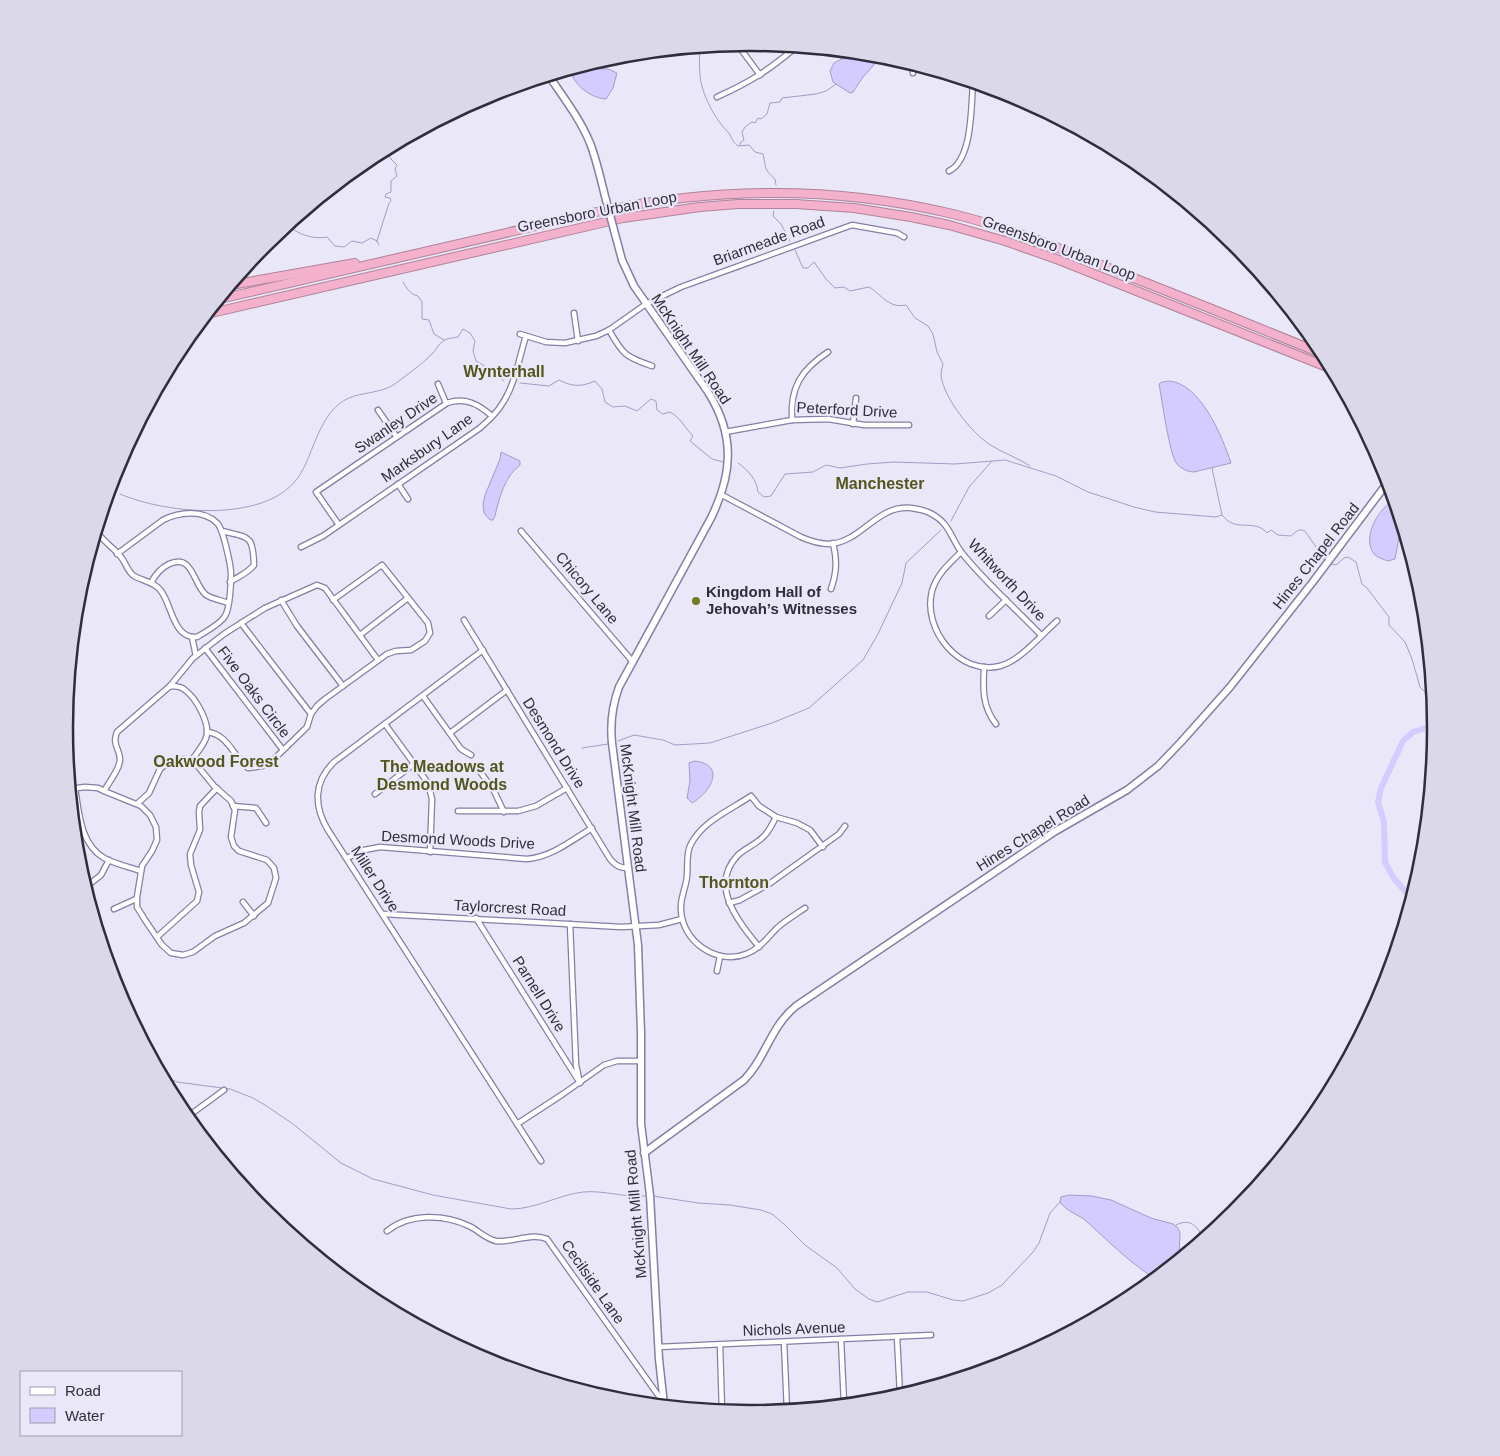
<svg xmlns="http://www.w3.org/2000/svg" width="1500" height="1456" viewBox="0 0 1500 1456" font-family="Arial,sans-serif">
  <rect width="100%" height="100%" fill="#eae7f9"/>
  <g fill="#d4cbff" stroke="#a39cc5">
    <polygon points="853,53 882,56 863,77 853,92 850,93 833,82 830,71 834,63"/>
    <path d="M577,68L608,69L617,73L613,88L606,99C591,98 575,86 571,72L572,69Z"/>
    <path d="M1169,381C1201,384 1222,436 1231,463L1194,472C1188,472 1180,468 1177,464C1169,454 1162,399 1159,384L1162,382Z"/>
    <path d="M501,452L520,461V465C505,476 499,498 495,516L493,520H490L484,513L483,504L485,495L500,459Z"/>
    <path d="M1390,503L1395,505L1399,518L1396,527L1399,538L1395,559L1388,561C1383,559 1378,558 1374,554C1362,538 1377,512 1390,503Z"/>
    <path d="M695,761C727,765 710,793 692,803L687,798L690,781L689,763Z"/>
    <path d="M1069,1195L1092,1196L1111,1200L1151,1218L1173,1224L1178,1228L1180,1233L1179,1258L1154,1278C1129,1262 1107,1240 1085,1220C1077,1214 1066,1211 1060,1202L1061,1197Z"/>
  </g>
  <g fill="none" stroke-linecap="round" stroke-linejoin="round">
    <g stroke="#a39cc5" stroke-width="1">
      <path d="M699,47C700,57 699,66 700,75C701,93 715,119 727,131C733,137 730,140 738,146L749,145L755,152L763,154C766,166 763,169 775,179L776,185"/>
      <polyline points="740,145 740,143 744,140 742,132 745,127 752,122 755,123 758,118 761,119 767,114 770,103 780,102 782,98 816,94 826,91 836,84"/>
      <polyline points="774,211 773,216 781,224 790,241"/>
      <path d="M292,221L294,230C304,236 315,239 327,237L335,246L344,247L352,241L362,243L371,238L377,241L379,245"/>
      <polyline points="377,241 389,203 391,201 390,198 385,197 386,194 391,192 391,181 397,176 395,169 397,165 391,159 385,149"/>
      <path d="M795,250L803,268H808L814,262L826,279L835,288L844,287L850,291L869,287C881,294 889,309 906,305L915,318L928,326L933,334L937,352L943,364C942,368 941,372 941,376C944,398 971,432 989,444C1002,453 1017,457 1030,466"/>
      <path d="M403,282C407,289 410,294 418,296L422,302V319L429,320L434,334L444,340"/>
      <path d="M520,383L549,386L559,380C573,387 581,387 595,381L602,389L605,402L613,407L625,406L637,411L651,399L656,401L657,410L663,414L670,412C681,418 684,427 693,436L690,441L712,459L723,462"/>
      <path d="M738,463C748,470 757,480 758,492L764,497L771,496L785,474L813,472L826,465L840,468L867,464L894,462L955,464L1005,460L1056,476L1088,492L1134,507L1155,512L1216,517L1222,515"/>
      <path d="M1212,468L1222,515C1225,518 1228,522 1232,523C1242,528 1257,521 1267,533L1271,530L1278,535L1291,536C1296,532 1298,528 1305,531L1325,560"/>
      <path d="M120,494C166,514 271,525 301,473C314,450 318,422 339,404C358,389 379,397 399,381C409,373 421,365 431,355C436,351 438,344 443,341C447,338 454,338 458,337L463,329L470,333L475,341L473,351L476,361L488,368L504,381"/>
      <polyline points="951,521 969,487 992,461"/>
      <polyline points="1331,564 1336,565 1344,558 1348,557 1356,562 1362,584 1367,588 1389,617 1389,625 1405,642 1412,659 1420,687 1433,700"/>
      <polyline points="618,741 634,735 663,740 675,745 710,743 772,723 809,708 863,660 878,634 902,583 906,563 941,530"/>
      <polyline points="582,748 608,744"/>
      <path d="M163,1076L177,1082L230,1089L253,1098L265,1105L293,1124L341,1163L373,1179L433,1195L511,1209C536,1209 558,1195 583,1192C604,1190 625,1198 646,1196"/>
      <polyline points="653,1196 698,1203 730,1205 761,1210 772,1214 784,1224 805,1245 837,1268 855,1289 869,1299 877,1302 908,1292 927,1292 953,1300 963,1301 988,1293 1002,1285 1033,1252 1039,1243 1050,1213 1060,1202"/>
      <path d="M1176,1225C1189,1218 1198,1225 1203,1239"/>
      <path d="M453,1343C470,1344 491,1352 502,1366"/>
    </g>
    <g stroke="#d4cbff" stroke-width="6">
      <polyline points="1411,898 1393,877 1385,862 1384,822 1378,802 1381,788 1403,741 1413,732 1432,726 1435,723"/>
      <polyline points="1330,1090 1331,1088"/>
    </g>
    <g stroke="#857ea5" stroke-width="7">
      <g id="street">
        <polyline points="737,44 760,75"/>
        <polyline points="912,64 913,73"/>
        <path d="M717,97C750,82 768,71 796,47"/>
        <path d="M949,171C973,159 971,105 973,83"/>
        <polyline points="574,313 578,341"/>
        <path d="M609,330C623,355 626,357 652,366"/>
        <polyline points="520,334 546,342 565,343 596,336 609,330 646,304 681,287 852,225 897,233 904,237"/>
        <polyline points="438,384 446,403"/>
        <polyline points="378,410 396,436"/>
        <path d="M792,420C790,387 801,370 828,352"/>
        <polyline points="853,424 856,398"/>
        <polyline points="725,432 792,420 828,419 864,425 909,425"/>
        <polyline points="398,484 408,499"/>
        <path d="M722,495L801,537C810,541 819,544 830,544C863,541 876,505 911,508C918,509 924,510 930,513C950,523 950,537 962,553C985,582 1015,608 1041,635"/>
        <path d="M339,525L316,492L447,403C466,397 478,404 492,416"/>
        <path d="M222,531C249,538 253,534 254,565C247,574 239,576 230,582"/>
        <polyline points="521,531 633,662"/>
        <path d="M97,532C104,542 114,548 121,557C126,563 127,571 134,576C143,581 155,582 161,591C172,605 173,639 197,637C204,633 221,623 225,616C230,608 231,584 231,574C231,566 223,528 217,523C203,509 179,512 163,520L117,554"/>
        <path d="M301,547L323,536L480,428C488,421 497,413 502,404C515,385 519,358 526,336"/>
        <path d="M961,552C949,564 937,574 932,591C922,630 960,676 1000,666C1020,661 1041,635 1057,621"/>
        <path d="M151,583C155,575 161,568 169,564C193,553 193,584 206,595C212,599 221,600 228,603"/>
        <path d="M831,589C837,572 837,560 833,543"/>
        <polyline points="281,600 297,626 343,686"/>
        <polyline points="989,616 1006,600"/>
        <path d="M464,620L610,859C616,866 620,868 629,868"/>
        <polyline points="241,623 311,714"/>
        <polyline points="360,635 408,598"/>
        <polyline points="192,637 196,656"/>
        <polyline points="205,648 283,750"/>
        <path d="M483,650L334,762C313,782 314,807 328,830L541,1161"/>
        <path d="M984,667C983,689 982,706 996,724"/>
        <polyline points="170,686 193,658 224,634 265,608 317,585 325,588 378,660"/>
        <polyline points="423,696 461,749 471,755"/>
        <polyline points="385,724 428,783 432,799 430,852"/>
        <path d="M207,732C228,734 233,756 248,768L262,766L273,760L307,727L311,714L317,706L325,699L387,654L396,651L411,650L425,641L430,633L428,623L382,565L333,600"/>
        <polyline points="450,733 507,690"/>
        <polyline points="478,769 493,789 504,812"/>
        <path d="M75,788C79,812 80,844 104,858C115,864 129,867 141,871"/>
        <polyline points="70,789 85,787 98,788 104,791 126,800 141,806 150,815 156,827 157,840 152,851 142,866 137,897 137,907 145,920 162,945 171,953 183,955 193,952 215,936 244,923 268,903 276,878 274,868 267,860 239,851 234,846 231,837 235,810 231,801 214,786 196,764 184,759 168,762 160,769 149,793 137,804"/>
        <path d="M104,791C109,782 120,769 120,759C119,747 112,745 117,732L170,686C175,686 181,686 185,690C196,698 211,724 206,738C203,746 196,754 191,761"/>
        <polyline points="375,794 415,763"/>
        <polyline points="233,806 256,808 266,823"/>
        <polyline points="458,811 518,811 536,806 567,788"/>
        <path d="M347,858L364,850L380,847L527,859C551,857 571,841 592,828"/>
        <polyline points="91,883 101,875 109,860"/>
        <polyline points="243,902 254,916"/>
        <polyline points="729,903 740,900 769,884 839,834 845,826"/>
        <path d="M805,908C796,914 786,920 777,928C767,938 760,949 746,954C716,966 681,940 681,909C680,898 686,888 687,876C688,866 686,855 690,846C701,822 730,810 751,796L759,806L776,817L797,823L810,830L823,847"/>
        <polyline points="114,909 136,899"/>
        <polyline points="383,914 621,927 659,925 682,919"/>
        <polyline points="476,918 580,1083"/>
        <polyline points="570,924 576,1065 579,1079"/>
        <polyline points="157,937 197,901 199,892 191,865 190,854 200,830 199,812 200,806 217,788"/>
        <path d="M759,947C739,922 708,886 738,855C746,848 756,844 763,837C769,832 772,824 776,817"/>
        <polyline points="717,971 720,956"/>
        <polyline points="187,1117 224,1090"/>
        <polyline points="517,1124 563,1094 604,1065 617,1061 641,1061"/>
        <path d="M387,1231C409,1213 444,1214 469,1226C478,1230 486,1239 496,1241C513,1243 532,1232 547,1239L663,1402"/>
        <polyline points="897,1337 900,1395"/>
        <polyline points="841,1339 844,1404"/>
        <polyline points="784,1342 787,1410"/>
        <polyline points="720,1345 722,1411"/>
        <polyline points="658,1347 931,1335"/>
      </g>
    </g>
    <g stroke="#857ea5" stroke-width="9">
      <g id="secondary">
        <path d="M549,76C564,98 580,119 590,143C597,161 601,181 606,200"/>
        <path d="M614,230L622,260L634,286L708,392C735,435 733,473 711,518L619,687C612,706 610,723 612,743L638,945L641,1033V1124L650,1195L659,1359L664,1405"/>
        <path d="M644,1153L744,1080C766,1058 770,1027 796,1006L1054,832L1127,790L1158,766L1181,742L1230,687L1312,583L1388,482"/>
      </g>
    </g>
    <g stroke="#af839a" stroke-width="10">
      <g id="highway">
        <polyline points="231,285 355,263"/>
        <path d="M220,299L601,211C718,187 837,186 953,214C1014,229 1072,253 1131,277C1195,302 1259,328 1323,354"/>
        <polyline points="207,314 623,218 700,207 738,204 796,204 854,208 911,217 949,225 1005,241 1059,260 1332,369"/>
      </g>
    </g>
    <use href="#street" stroke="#fff" stroke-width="4.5"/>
    <use href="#secondary" stroke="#fff" stroke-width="6"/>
    <use href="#highway" stroke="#f3b1cc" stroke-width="8"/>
    <g stroke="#857ea5" stroke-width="9" stroke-linecap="butt">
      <polyline id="secondary-bridge" points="606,200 614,230"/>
    </g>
    <use href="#secondary-bridge" stroke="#fff" stroke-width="6"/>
  </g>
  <circle fill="#747a23" stroke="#eae7f9" stroke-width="2" cx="696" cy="601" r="5"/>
  <g text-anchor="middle" stroke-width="4.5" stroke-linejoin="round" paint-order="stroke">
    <g font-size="15" fill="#302d3d" stroke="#eae7f9">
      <text transform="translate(597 212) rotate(-11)" y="5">Greensboro Urban Loop</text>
      <text transform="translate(769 241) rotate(-20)" y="5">Briarmeade Road</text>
      <text transform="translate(1059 248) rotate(20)" y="5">Greensboro Urban Loop</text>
      <text transform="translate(691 349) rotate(56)" y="5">McKnight Mill Road</text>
      <text transform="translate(847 410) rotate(3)" y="5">Peterford Drive</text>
      <text transform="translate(396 423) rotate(-34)" y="5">Swanley Drive</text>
      <text transform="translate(427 448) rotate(-35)" y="5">Marksbury Lane</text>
      <text transform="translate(1316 556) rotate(-52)" y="5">Hines Chapel Road</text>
      <text transform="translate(1007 580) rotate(47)" y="5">Whitworth Drive</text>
      <text transform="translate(587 588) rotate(50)" y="5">Chicory Lane</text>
      <text transform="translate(254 692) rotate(53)" y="5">Five Oaks Circle</text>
      <text transform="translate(554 743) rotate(58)" y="5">Desmond Drive</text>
      <text transform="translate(633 808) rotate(83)" y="5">McKnight Mill Road</text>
      <text transform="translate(1033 833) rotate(-32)" y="5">Hines Chapel Road</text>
      <text transform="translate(458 840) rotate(3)" y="5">Desmond Woods Drive</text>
      <text transform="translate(375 879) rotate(57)" y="5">Miller Drive</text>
      <text transform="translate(510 908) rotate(3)" y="5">Taylorcrest Road</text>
      <text transform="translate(539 994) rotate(58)" y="5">Parnell Drive</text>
      <text transform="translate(636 1214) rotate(-95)" y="5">McKnight Mill Road</text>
      <text transform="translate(593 1282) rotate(55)" y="5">Cecilside Lane</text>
      <text transform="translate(794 1329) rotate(-2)" y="5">Nichols Avenue</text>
    </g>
    <g font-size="15" font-weight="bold" fill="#302d3d" stroke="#eae7f9" text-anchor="start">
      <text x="706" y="597">Kingdom Hall of<tspan x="706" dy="17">Jehovah’s Witnesses</tspan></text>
    </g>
    <g font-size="16" font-weight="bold" fill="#52561b" stroke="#eae7f9">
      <text x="504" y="377">Wynterhall</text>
      <text x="880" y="489">Manchester</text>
      <text x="216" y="767">Oakwood Forest</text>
      <text x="442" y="772">The Meadows at<tspan x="442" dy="18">Desmond Woods</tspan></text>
      <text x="734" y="888">Thornton</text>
    </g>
  </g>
  <path d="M0 0H1500V1456H0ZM73 728a677 677 0 1 1 1354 0a677 677 0 1 1-1354 0Z" fill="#dbd8ea" fill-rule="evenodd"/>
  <path fill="none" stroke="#302d3d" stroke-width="2.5" d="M73 728a677 677 0 1 1 1354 0a677 677 0 1 1-1354 0Z"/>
  <rect x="20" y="1371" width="162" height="65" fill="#eae7f9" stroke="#a09dae"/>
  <rect x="30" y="1387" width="25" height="8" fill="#ffffff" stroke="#a09dae"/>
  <text x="65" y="1396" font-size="15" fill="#302d3d">Road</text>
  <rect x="30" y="1408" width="25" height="15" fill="#d4cbff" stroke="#a09dae"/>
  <text x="65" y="1421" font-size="15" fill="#302d3d">Water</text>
</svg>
